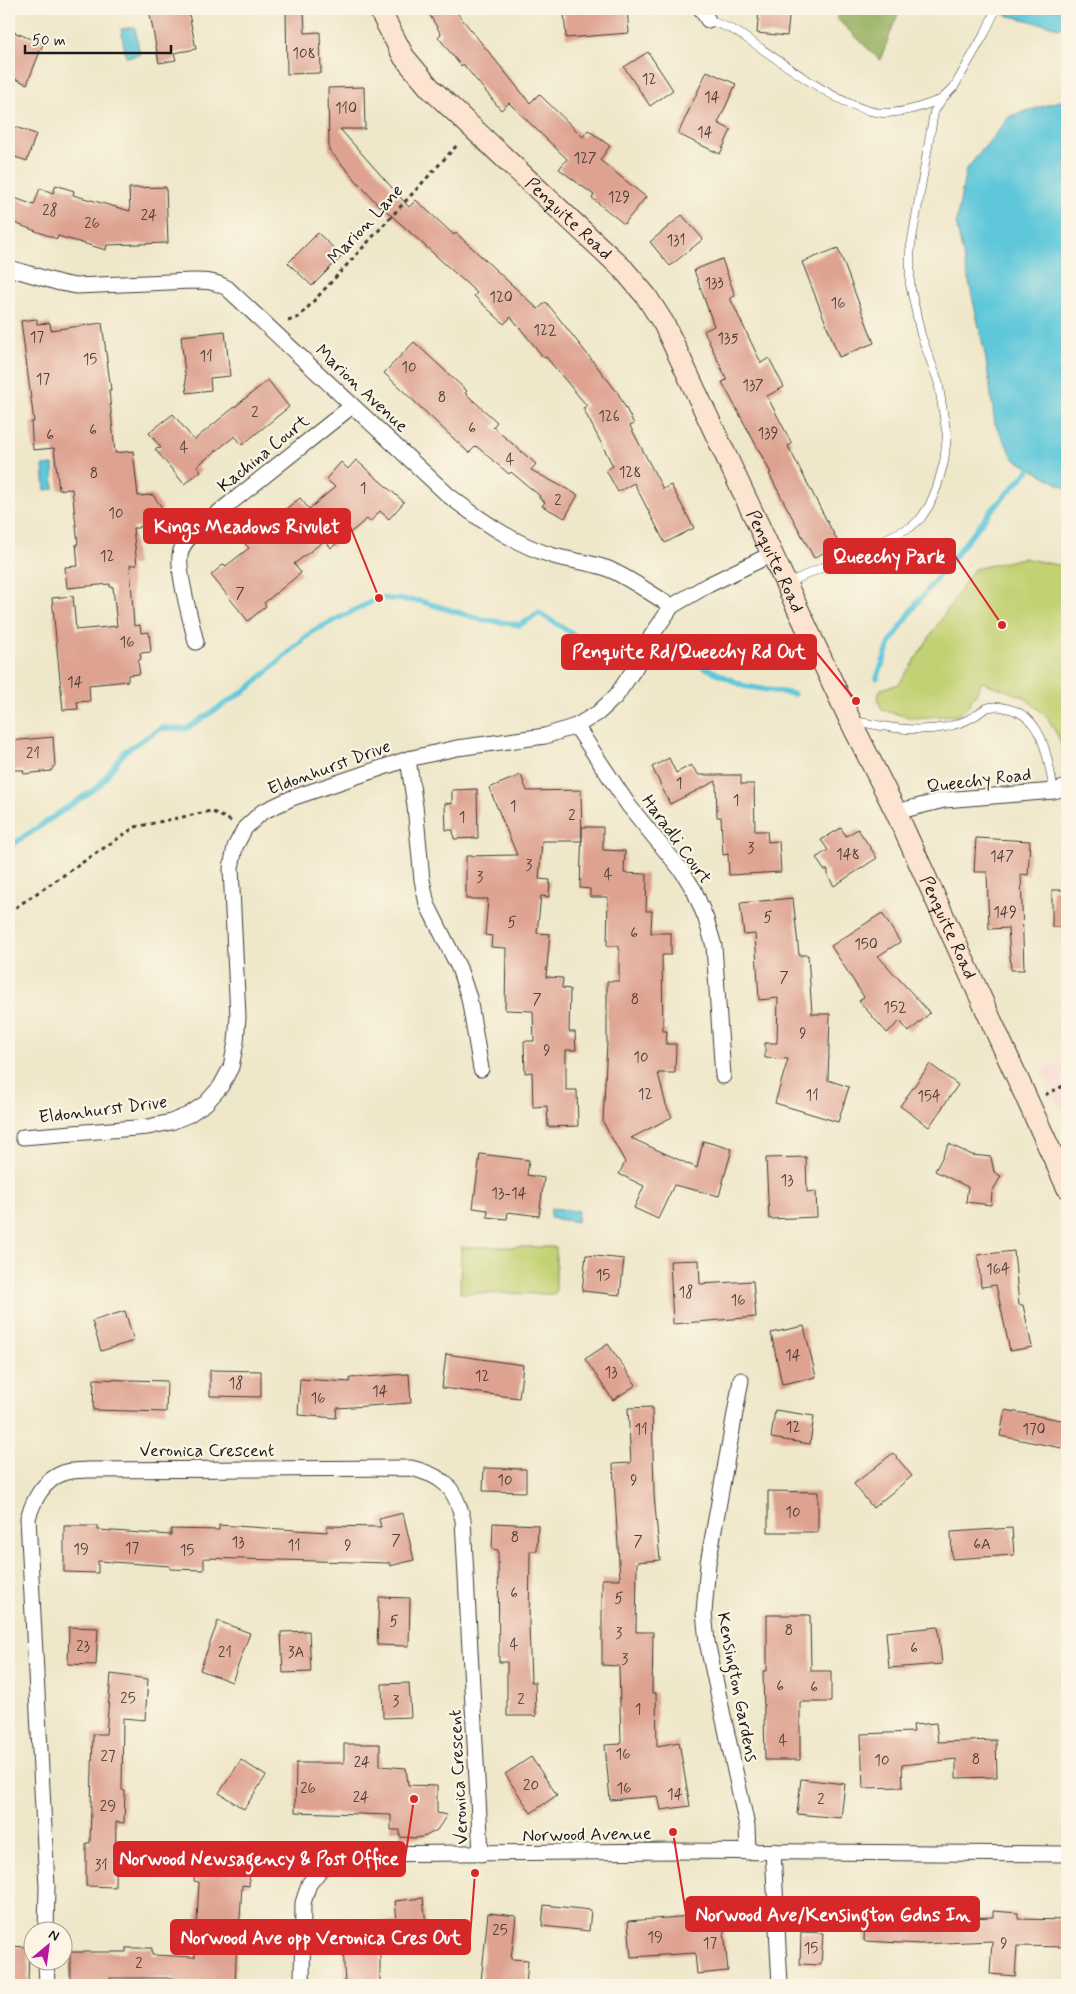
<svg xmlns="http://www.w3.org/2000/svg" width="1076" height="1994" viewBox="0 0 1076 1994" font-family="Mynerve,sans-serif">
  <rect width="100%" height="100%" fill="#fcf5e5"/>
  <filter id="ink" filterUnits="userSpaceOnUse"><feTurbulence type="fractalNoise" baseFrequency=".02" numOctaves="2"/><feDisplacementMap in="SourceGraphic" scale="10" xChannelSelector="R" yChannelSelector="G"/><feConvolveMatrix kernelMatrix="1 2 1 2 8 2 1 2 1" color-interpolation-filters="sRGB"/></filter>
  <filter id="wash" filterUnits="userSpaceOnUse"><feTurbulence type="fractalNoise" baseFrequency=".0096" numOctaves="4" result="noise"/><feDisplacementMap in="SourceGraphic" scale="20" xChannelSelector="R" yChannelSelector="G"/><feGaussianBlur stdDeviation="1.12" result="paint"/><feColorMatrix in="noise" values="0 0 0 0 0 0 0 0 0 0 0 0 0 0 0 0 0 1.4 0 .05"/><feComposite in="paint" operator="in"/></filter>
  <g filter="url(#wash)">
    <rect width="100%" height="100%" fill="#efe7c9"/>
    <polygon fill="#f7d0cf" points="1067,1061 1067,1119 1042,1070"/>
    <g fill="#c2d173" stroke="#6f7648">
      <polygon points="1023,558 1067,567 1067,766 1059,738 1047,717 1024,697 982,682 968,707 958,715 912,718 882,710 877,698 881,689 899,684 974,569"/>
      <polygon points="461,1247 556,1247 556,1294 460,1293"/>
    </g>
    <polygon fill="#99b365" stroke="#5a6840" points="839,9 900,9 880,60 837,19"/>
    <g fill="#5ec7da" stroke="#3d727b">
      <polygon points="1009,9 1067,9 1067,27 1059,28 1006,15"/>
      <polygon points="135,27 140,55 126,57 121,29"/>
      <polygon points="1067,99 1067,489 1014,459 995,424 986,359 956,223 966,170 1010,116"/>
      <polygon points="53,465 54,489 45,490 43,466"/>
      <polygon points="551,1208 578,1211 577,1222 550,1218"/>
    </g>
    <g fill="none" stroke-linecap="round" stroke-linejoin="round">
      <g stroke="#5ec7da" stroke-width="5.5">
        <polyline points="877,678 890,643 916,604 990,512 1030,469"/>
        <polyline points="9,847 99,786 125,751 161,728 186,729 249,688 313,631 379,598 420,601 480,619 520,625 539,613 586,642 625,646 687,659 744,686 794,694"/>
      </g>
    </g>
    <g id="blocks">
      <g fill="#dea290">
        <polygon points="149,9 188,9 196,49 174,53 176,60 159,63"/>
        <polygon points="286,9 304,9 305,33 320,32 321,73 287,74"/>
        <polygon points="426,9 454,9 530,103 539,94 583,137 588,130 610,146 600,160 646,197 624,224 592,198 594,195 559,169 567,159 509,103 501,110 463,64 461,66 438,37 441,34"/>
        <polygon points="601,9 627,9 629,33 566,38 564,12"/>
        <polygon points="759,9 790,9 787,36 757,33"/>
        <polygon points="9,30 43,44 27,84 9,76"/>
        <polygon points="648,52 673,90 650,106 624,67"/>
        <polygon points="707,71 736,84 718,123 731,130 720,154 678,134"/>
        <polygon points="364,87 365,129 340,129 409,207 416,200 454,235 456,233 538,309 546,302 618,393 634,424 630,426 663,489 671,485 694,528 665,543 634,483 618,492 606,470 613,466 583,408 587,406 546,357 544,358 511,317 504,324 474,296 477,293 380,205 379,206 329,150 328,88"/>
        <polygon points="9,125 36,134 27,161 9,155"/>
        <polygon points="56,185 74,191 73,195 130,211 129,188 166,187 168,243 107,245 106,250 58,236 57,239 9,221 9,196 34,205 40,188 53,193"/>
        <polygon points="682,215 703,239 670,266 650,242"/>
        <polygon points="318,233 342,256 312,286 288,263"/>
        <polygon points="838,248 874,343 839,357 802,262"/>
        <polygon points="722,259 735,296 730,298 761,363 769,358 784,387 767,396 792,444 788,446 839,544 814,558 769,474 771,473 722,382 727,380 704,331 714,326 694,270"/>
        <polygon points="37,319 37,324 50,323 51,330 102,323 111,390 109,390 115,453 133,451 138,496 153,495 163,509 138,528 133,528 137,565 130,565 134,626 140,625 141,633 149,632 151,652 140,653 141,659 138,661 140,674 128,675 128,681 89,685 90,701 77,702 78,709 63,710 52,598 73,596 76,630 117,626 113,587 110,587 110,584 67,588 65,567 78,566 76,544 78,544 72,489 59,490 54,448 33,450 31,422 34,422 21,321"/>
        <polygon points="225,331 230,376 210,378 211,390 187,393 181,336"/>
        <polygon points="414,342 467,391 465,393 497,422 493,427 536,464 531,470 578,495 565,518 542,506 545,502 539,498 540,496 511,472 509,474 476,446 469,453 384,373"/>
        <polygon points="268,380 289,407 242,445 235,436 197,466 201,471 184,484 155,449 161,448 149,433 173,414 194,440"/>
        <polygon points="356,460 404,502 389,519 380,511 370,522 367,519 331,548 325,540 294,564 301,573 264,603 266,606 248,621 211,575 224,564 226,566 249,548 245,544 259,534 256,530 274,515 275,517 300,498 309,509 335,487 326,479 341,462 348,469"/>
        <polygon points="53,737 55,765 51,771 24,774 23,770 9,770 9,741"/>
        <polygon points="669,758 676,773 691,765 699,775 741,775 741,784 754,784 755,831 767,831 768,842 779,841 781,872 729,875 728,854 723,855 721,817 717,817 716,781 670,804 652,767"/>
        <polygon points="521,775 527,791 581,790 582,841 542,841 539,879 550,880 549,897 541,896 537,933 550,934 546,977 563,978 562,988 570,989 569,1032 575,1032 576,1050 566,1050 566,1090 577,1090 578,1126 548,1127 547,1106 533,1107 532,1072 525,1073 524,1041 534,1041 533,1011 505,1010 506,948 491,947 492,936 485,935 488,899 466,899 466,856 517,855 489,788"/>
        <polygon points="477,789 478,838 454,839 453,830 446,830 445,803 452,804 452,790"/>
        <polygon points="582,827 603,827 603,850 625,851 624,873 647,874 646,911 652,911 651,933 671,933 671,955 662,955 663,1031 667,1031 666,1044 676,1044 675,1073 658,1073 666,1105 672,1117 631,1138 697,1168 703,1141 732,1149 719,1196 674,1185 658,1219 634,1208 644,1186 619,1174 625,1162 603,1122 607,1042 607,981 619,981 619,946 607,946 608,897 590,897 590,889 580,888"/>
        <polygon points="841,828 846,836 858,829 877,858 834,886 828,876 828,870 824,870 816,858 828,850 821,840"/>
        <polygon points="976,838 1030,841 1028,875 1021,874 1024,970 1011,970 1008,928 989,929 987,872 974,872"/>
        <rect x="1052" y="890" width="15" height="37"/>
        <polygon points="793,898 799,955 808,955 812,1014 830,1014 828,1080 849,1087 838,1122 775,1103 788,1059 765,1058 765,1043 777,1043 778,998 759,1000 755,934 744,935 740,903"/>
        <polygon points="882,913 900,942 878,956 930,1013 909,1032 900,1021 887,1033 859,1001 864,997 831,946"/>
        <polygon points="930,1064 958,1085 929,1127 900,1106"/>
        <polygon points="949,1144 972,1155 991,1157 994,1172 1001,1176 992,1192 991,1205 966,1202 968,1187 935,1171"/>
        <polygon points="480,1154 529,1160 527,1175 544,1178 539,1216 508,1212 507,1219 487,1217 488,1210 473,1208"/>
        <polygon points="806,1157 807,1192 816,1191 817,1217 769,1219 766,1158"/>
        <polygon points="1014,1251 1019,1305 1023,1305 1032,1347 1010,1351 996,1285 981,1287 978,1255"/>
        <polygon points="586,1255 624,1259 620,1295 582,1291"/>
        <polygon points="699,1260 700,1284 753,1281 756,1317 673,1324 670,1261"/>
        <polygon points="125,1311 134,1341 101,1351 92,1321"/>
        <polygon points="804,1326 816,1377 782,1384 771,1333"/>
        <polygon points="608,1344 636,1385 613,1400 585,1359"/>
        <polygon points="446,1354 523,1365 519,1398 442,1388"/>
        <polygon points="210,1370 261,1371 261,1397 210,1396"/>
        <polygon points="409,1374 411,1403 337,1408 336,1418 298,1415 300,1379 350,1382 350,1378"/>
        <polygon points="94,1379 167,1381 166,1412 93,1410"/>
        <polygon points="652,1407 654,1495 660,1560 637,1562 636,1632 653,1632 652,1693 656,1693 657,1746 679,1742 690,1806 661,1810 658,1796 610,1800 605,1745 621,1744 619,1666 602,1665 602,1579 620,1579 613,1464 631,1463 628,1408"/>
        <polygon points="775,1410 814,1416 810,1444 771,1438"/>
        <polygon points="1005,1410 1067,1421 1067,1449 1000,1436"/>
        <polygon points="893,1453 912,1476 873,1508 854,1484"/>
        <polygon points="484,1468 526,1469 526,1492 483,1491"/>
        <polygon points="768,1491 818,1492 818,1532 768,1532"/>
        <polygon points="403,1513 414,1560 390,1566 390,1563 204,1558 204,1570 170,1569 170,1566 98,1561 98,1573 64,1572 64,1526 98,1526 98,1530 171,1535 171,1529 219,1530 219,1525 327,1532 327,1526 381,1527 379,1519"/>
        <polygon points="493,1523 538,1525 537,1551 530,1551 529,1625 531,1682 535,1682 536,1716 507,1716 507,1662 499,1662 498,1550 492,1549"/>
        <polygon points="1012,1528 1014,1555 952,1559 951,1532"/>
        <polygon points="379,1597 410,1598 409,1646 377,1645"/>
        <polygon points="767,1615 810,1615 811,1671 831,1671 831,1702 800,1702 800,1760 765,1760 763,1671 767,1671"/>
        <polygon points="218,1621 250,1633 232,1682 200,1670"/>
        <polygon points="69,1627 98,1628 96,1665 68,1664"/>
        <polygon points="938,1627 942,1664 889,1668 886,1632"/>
        <polygon points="309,1631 311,1672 283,1673 281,1632"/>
        <polygon points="111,1674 148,1679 145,1720 123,1718 122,1790 125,1791 124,1823 116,1822 115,1887 86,1886 86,1843 90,1843 93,1734 106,1734"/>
        <polygon points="409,1683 411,1717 383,1718 382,1684"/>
        <polygon points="936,1723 938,1742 996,1740 997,1777 956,1778 956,1759 902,1765 903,1787 863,1788 861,1734 914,1732 913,1725"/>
        <polygon points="344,1744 380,1744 380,1766 406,1768 408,1785 437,1786 437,1813 447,1815 437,1830 426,1836 416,1838 400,1837 400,1830 391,1830 391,1815 295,1812 296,1763 344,1763"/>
        <polygon points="531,1757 557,1795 531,1813 505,1774"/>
        <polygon points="241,1760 266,1776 244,1809 219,1793"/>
        <polygon points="801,1779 845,1784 841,1818 797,1814"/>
        <polygon points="196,1851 251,1855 249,1886 242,1885 239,1936 237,1936 235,1985 172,1985 173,1978 110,1978 110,1985 70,1985 70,1952 126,1952 126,1948 152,1948 152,1955 195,1957 199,1882 194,1881"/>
        <polygon points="423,1898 428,1942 382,1946 383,1952 380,1952 380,1985 345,1985 342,1922 397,1921 395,1901"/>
        <polygon points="544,1905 591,1910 589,1931 542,1926"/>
        <polygon points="722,1911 728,1971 697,1974 695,1953 631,1957 628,1921 692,1916 692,1914"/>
        <polygon points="993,1911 1018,1913 1018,1919 1067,1920 1067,1947 1017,1946 1015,1976 990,1974 992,1941 920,1944 864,1941 865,1917 904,1918 904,1920 993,1917"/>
        <polygon points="488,1913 516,1916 511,1959 528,1960 526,1985 481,1982"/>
        <polygon points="801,1932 823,1933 821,1965 800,1964"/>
        <polygon points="9,1946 29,1947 28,1983 9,1982"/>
      </g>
    </g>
  </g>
  <g filter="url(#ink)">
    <use href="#blocks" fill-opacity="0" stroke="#3c3a36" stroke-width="1"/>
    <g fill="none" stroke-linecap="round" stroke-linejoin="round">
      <g stroke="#3c3a36" stroke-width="9">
        <g id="lane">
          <path d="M708,20C718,24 728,27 737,32C772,54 846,115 887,113C907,112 924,106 942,99"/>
          <polyline points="788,583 911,527 921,518 929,506 937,487 944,462 947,436 938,381 921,335 910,285 910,251 934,112 942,99 954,87 985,33 996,9"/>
          <path d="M855,721C885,727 915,733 946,727C954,725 964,722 971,718C978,715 983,708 990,707C999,705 1005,708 1013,710C1045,721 1048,762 1054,791"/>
        </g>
      </g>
      <g stroke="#3c3a36" stroke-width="17">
        <g id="street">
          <polyline points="701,9 708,20"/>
          <path d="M9,268L60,283L76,286L192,281C205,281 215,281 227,288L448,495C479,519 515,545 554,556C571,561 589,562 606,568C627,576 652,595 672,606"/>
          <path d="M196,642C192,624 175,566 181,551C185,538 200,528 209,520L352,406"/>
          <polyline points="576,726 629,806 682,871 694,890 706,919 714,946 723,1076"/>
          <polyline points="408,759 415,806 422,880 427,904 459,968 469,998 481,1069"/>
          <polyline points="896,812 944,800 1054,791 1067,787"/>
          <polyline points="23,1137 148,1127 171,1122 188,1115 206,1103 221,1086 231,1067 236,1042 238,1017 231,868 235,847 245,828 262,812 292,798 408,759 457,748 545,736 576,726 598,713 616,696 635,668 652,635 672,606 708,585 772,554"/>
          <polyline points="741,1380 708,1563 704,1613 707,1642 747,1826 748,1852"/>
          <polyline points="773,1851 780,1985"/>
          <path d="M46,1932L47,1886L28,1518C34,1499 43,1481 63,1473C70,1470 80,1471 87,1470L411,1468C443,1476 455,1486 463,1520L481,1854"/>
          <polyline points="46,1962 47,1985"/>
          <polyline points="302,1985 303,1903 309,1884 321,1869 337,1858 359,1854 675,1851 1067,1854"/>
        </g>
      </g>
      <g stroke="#3c3a36" stroke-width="23">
        <g id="secondary">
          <path id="s1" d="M379,9L404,57L430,88L624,270L646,296L664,324L850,720L896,812L1067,1187"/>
        </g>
      </g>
      <g stroke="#3c3a36" stroke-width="3" stroke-dasharray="4 4" stroke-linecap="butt">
        <polyline points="288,321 299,317 459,143"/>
        <polyline points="9,912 135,827 211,811 231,821"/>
        <polyline points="1045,1095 1067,1084"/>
      </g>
      <use href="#lane" stroke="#fff" stroke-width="8"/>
      <use href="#street" stroke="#fff" stroke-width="15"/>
      <use href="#secondary" stroke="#fde4d0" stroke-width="21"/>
    </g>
  </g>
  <g text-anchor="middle" stroke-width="4.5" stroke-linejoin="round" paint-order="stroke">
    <g font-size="15" fill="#4c3e39">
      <text x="304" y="58">108</text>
      <text x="649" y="84">12</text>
      <text x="712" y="102">14</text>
      <text x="346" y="113">110</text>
      <text x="705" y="137">14</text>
      <text x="585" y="163">127</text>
      <text x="619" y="202">129</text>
      <text x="50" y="215">28</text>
      <text x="149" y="220">24</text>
      <text x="92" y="228">26</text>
      <text x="676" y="245">131</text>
      <text x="714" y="288">133</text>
      <text x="501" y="302">120</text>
      <text x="838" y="308">16</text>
      <text x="545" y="335">122</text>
      <text x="37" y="342">17</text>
      <text x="728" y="343">135</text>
      <text x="206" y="361">11</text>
      <text x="90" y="364">15</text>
      <text x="409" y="372">10</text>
      <text x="43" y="384">17</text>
      <text x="753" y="390">137</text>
      <text x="442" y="402">8</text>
      <text x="255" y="417">2</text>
      <text x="609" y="421">126</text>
      <text x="472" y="433">6</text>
      <text x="93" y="435">6</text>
      <text x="768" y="438">139</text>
      <text x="50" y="440">6</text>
      <text x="184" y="452">4</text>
      <text x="510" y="464">4</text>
      <text x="630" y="477">128</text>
      <text x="94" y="478">8</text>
      <text x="363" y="493">1</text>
      <text x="558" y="505">2</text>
      <text x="116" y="518">10</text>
      <text x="107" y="561">12</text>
      <text x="240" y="598">7</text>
      <text x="127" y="647">16</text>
      <text x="75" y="687">14</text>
      <text x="33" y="758">21</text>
      <text x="679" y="788">1</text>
      <text x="736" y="805">1</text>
      <text x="513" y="811">1</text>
      <text x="572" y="820">2</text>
      <text x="462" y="822">1</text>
      <text x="751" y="853">3</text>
      <text x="848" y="859">148</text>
      <text x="1002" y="861">147</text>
      <text x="529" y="870">3</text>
      <text x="608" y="879">4</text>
      <text x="480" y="882">3</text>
      <text x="1005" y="917">149</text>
      <text x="768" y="922">5</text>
      <text x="512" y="927">5</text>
      <text x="634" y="938">6</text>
      <text x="866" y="949">150</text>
      <text x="784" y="982">7</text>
      <text x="537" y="1004">7</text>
      <text x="635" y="1004">8</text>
      <text x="895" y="1012">152</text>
      <text x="803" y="1038">9</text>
      <text x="547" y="1055">9</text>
      <text x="641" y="1062">10</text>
      <text x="645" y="1099">12</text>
      <text x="812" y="1100">11</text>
      <text x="929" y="1101">154</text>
      <text x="787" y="1185">13</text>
      <text x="509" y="1198">13-14</text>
      <text x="998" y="1274">164</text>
      <text x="603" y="1280">15</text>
      <text x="686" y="1297">18</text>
      <text x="738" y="1305">16</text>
      <text x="793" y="1360">14</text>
      <text x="611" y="1377">13</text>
      <text x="482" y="1381">12</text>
      <text x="236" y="1388">18</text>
      <text x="380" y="1396">14</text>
      <text x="318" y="1403">16</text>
      <text x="793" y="1432">12</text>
      <text x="641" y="1434">11</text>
      <text x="1034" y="1434">170</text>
      <text x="505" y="1485">10</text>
      <text x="634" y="1485">9</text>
      <text x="793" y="1517">10</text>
      <text x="515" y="1542">8</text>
      <text x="396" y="1545">7</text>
      <text x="638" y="1546">7</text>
      <text x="238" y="1547">13</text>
      <text x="982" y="1549">6A</text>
      <text x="294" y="1550">11</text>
      <text x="348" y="1550">9</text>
      <text x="132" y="1553">17</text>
      <text x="81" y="1554">19</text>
      <text x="187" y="1555">15</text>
      <text x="514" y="1598">6</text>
      <text x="619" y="1603">5</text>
      <text x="394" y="1626">5</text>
      <text x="789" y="1635">8</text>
      <text x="619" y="1638">3</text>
      <text x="514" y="1649">4</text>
      <text x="83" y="1651">23</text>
      <text x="914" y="1653">6</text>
      <text x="225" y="1657">21</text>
      <text x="296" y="1657">3A</text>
      <text x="625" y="1664">3</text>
      <text x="780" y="1691">6</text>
      <text x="814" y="1692">6</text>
      <text x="128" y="1703">25</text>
      <text x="521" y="1704">2</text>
      <text x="396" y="1706">3</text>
      <text x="638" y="1714">1</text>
      <text x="783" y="1745">4</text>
      <text x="623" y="1759">16</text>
      <text x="108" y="1761">27</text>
      <text x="976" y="1764">8</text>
      <text x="882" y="1765">10</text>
      <text x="362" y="1767">24</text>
      <text x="531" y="1790">20</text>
      <text x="308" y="1793">26</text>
      <text x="624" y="1793">16</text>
      <text x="675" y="1799">14</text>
      <text x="361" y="1802">24</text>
      <text x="821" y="1804">2</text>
      <text x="108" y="1811">29</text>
      <text x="101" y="1870">31</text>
      <text x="500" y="1935">25</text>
      <text x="655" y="1942">19</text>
      <text x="710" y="1948">17</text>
      <text x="1004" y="1948">9</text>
      <text x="811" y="1953">15</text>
      <text x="139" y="1968">2</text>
    </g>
    <g font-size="18" fill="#1c1c1c" stroke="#fcf5e5">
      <text dy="6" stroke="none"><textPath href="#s1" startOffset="285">Penquite Road</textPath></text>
      <text transform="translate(365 224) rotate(-47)" y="6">Marion Lane</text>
      <text transform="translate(362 388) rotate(43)" y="6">Marion Avenue</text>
      <text transform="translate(263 453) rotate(-39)" y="6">Kachina Court</text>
      <text dy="6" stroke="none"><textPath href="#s1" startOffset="690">Penquite Road</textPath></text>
      <text transform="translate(329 767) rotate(-20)" y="6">Eldonhurst Drive</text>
      <text transform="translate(979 780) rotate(-7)" y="6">Queechy Road</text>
      <text transform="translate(677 839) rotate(54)" y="6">Haradli Court</text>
      <text dy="6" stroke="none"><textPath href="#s1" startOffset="1095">Penquite Road</textPath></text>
      <text transform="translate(103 1109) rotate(-7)" y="6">Eldonhurst Drive</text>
      <text x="207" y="1456">Veronica Crescent</text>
      <text transform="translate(738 1687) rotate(79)" y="6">Kensington Gardens</text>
      <text transform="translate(458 1777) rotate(-93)" y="6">Veronica Crescent</text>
      <text transform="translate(587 1834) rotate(-1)" y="6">Norwood Avenue</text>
    </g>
  </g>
  <path fill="none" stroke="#d62828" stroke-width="2" d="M379 598L350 526M1002 625L955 556M856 701L816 652M414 1799L405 1859M673 1832L686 1914M475 1873L470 1937"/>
  <g fill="#d62828" stroke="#fcf5e5" stroke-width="2">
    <circle cx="379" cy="598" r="5"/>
    <circle cx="1002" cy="625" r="5"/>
    <circle cx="856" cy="701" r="5"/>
    <circle cx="414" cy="1799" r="5"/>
    <circle cx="673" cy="1832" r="5"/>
    <circle cx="475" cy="1873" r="5"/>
  </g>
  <g fill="#d62828" stroke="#d62828" stroke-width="2">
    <rect x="144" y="509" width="206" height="34" rx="5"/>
    <rect x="824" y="539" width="131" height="34" rx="5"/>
    <rect x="562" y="635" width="254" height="34" rx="5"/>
    <rect x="114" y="1842" width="291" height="34" rx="5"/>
    <rect x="686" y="1897" width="293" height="34" rx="5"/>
    <rect x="171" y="1920" width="299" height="34" rx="5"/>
  </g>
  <g font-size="19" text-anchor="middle" font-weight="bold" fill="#fff">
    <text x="247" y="533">Kings Meadows Rivulet</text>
    <text x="889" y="563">Queechy Park</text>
    <text x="689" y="658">Penquite Rd/Queechy Rd Out</text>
    <text x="259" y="1865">Norwood Newsagency &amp; Post Office</text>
    <text x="833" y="1921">Norwood Ave/Kensington Gdns In</text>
    <text x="321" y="1944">Norwood Ave opp Veronica Cres Out</text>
  </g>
  <rect width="1076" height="1994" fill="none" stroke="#fcf5e5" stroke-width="30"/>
  <g transform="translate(48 1946) rotate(29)"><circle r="24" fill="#fcf5e5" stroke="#a29e95"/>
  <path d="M0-4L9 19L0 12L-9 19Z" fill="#b5179e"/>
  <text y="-8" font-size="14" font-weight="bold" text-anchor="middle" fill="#1c1c1c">N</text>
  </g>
  <path d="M25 45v8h146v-8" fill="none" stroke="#1c1c1c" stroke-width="2.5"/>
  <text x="32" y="45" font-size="15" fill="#1c1c1c" stroke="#fcf5e5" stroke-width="4" paint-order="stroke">50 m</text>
</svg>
